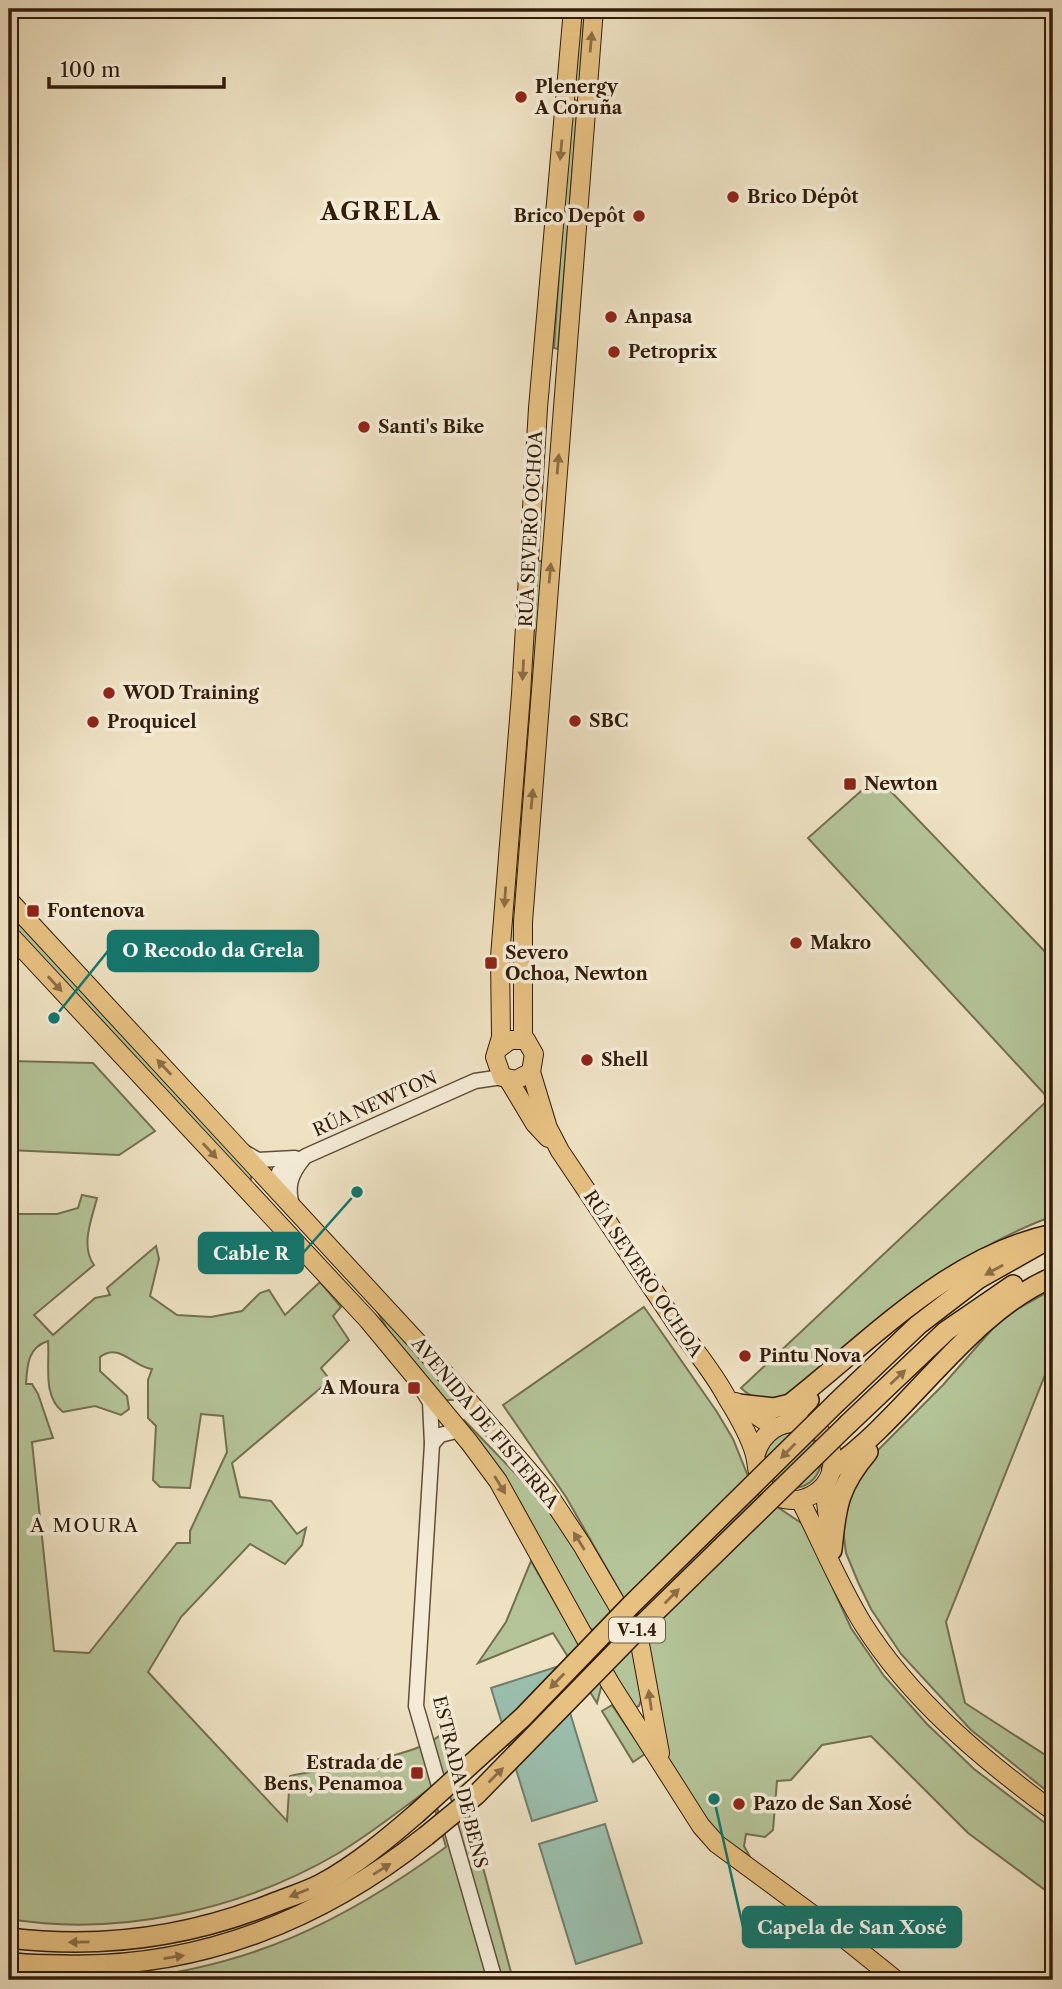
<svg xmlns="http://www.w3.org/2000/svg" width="1062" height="1989" viewBox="0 0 1062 1989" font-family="'Libre Caslon Text',serif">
  <rect width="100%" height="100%" fill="#eee2c3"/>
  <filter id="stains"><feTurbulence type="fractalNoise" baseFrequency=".00286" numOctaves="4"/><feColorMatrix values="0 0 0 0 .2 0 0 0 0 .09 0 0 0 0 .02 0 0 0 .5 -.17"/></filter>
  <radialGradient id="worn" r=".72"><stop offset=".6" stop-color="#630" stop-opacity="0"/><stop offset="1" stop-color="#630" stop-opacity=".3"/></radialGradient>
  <g fill="#b4c498" stroke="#737051" stroke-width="2" fill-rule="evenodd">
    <polygon points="578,9 585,9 579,92 572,91"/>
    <polygon points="571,99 578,101 558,349 554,348"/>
    <polygon points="537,561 543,561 512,980 507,980"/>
    <path d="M877,777L1053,960V1216C949,1254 868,1328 784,1397C768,1402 754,1401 741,1388L1049,1099L808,838Z"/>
    <polygon points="17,919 252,1172 250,1183 9,925"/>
    <polygon points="9,1061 93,1063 155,1131 119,1155 9,1150"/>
    <path d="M82,1195L97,1198C92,1218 80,1246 94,1265L34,1315L53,1335L95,1298L110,1295L107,1288L156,1246L159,1259L150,1296L177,1315L211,1317L242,1311L260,1293L269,1290L285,1315L320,1282L341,1307L333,1316L349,1340L321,1368L330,1380L232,1463L240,1497L271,1501L297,1534L306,1528L302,1545L285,1564L250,1544L181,1617L148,1672L287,1821L290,1776C324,1769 420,1757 441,1734L437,1718L440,1706L513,1980H121C250,1967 342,1923 446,1847L429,1789C399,1811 369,1835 337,1854C241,1910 119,1937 9,1919V1214H57L78,1208ZM48,1341C50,1364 42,1396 63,1412L95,1406L121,1415L129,1409L127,1396L100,1371V1357C120,1342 133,1367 152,1369L148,1380V1418L156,1426L153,1480L160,1487L190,1488L201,1414L223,1416L227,1452L190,1531V1543H177L89,1653L54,1651L32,1442L53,1438L38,1394L32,1384H26C27,1365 28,1347 48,1341Z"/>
    <polygon points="1053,1289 1053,1355 946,1622 965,1703 1053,1760 1053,1796 971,1730 901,1654 871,1609 858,1582 846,1553 842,1522 860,1468 943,1385 994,1327 1012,1312"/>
    <polygon points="373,1304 456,1400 446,1400 390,1334"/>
    <polygon points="644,1307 717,1412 733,1439 754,1491 804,1525 851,1628 884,1676 927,1724 974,1769 1053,1829 1053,1896 968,1833 871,1736 822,1745 791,1780 777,1781 773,1830 765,1837 746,1834 744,1846 749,1855 729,1846 713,1832 666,1757 646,1637 566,1497 503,1405"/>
    <polygon points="464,1420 537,1496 563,1529 609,1606 611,1615 596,1632 587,1626 520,1502 462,1422"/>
    <circle cx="793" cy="1460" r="28"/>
    <polygon points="531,1561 602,1684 597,1703 553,1633 478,1663 506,1622"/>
    <polygon points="611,1648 635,1649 643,1694 639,1706 633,1708 596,1650"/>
    <polygon points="612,1705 645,1754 633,1762 602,1711"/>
  </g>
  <g fill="#9bbfae" stroke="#717e6c" stroke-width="2">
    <polygon points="556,1667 597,1801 532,1821 491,1688"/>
    <polygon points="605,1824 642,1943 576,1964 539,1844"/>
  </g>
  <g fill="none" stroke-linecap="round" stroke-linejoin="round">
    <g stroke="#614e38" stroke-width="17">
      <g id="minor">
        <polyline points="244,1152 258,1160 295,1158"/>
        <polyline points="276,1190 279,1172 306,1156 475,1081 502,1077"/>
        <path d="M293,1208C286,1188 290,1175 303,1159"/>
        <polyline points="423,1391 430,1402 432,1444 416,1706 495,1980"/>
        <polyline points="432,1444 440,1435 460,1430"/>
      </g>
    </g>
    <g stroke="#321c0a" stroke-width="20">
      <g id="major">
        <polyline points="9,900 421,1346 547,1492 582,1545 640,1644 660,1753"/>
        <polyline points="9,934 368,1320 469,1442 498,1481 610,1683 701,1826 717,1844 835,1931 896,1980"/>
        <polyline points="523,1039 523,922 594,9"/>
        <polyline points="498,1049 510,1040 526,1040 534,1054 531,1072 516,1080 502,1077 495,1057 501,1037 500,957 521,694 538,408 573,9"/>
        <path d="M531,1072L548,1128L560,1151C599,1210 639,1269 679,1328C695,1351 714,1373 727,1398C737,1414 750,1437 755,1455C758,1468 756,1479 767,1490C789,1511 828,1497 832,1467C838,1416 769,1405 755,1456"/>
        <polyline points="508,1079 535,1124 548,1138"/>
        <polyline points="736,1402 774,1427"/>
        <polyline points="827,1482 825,1494 830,1535"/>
        <path d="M800,1500C821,1541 839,1585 863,1624C911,1700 982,1759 1053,1811"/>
      </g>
    </g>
    <g stroke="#321c0a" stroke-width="22">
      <g id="highway">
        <polyline points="836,1403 918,1325 978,1279 1040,1244"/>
        <path d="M738,1404L774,1408L790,1404C873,1339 947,1257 1053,1234"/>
        <polyline points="787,1423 809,1400"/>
        <polyline points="848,1424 946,1331 1013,1285"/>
        <path d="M832,1469C909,1415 967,1314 1053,1277"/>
        <path d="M832,1550C836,1506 839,1486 868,1452"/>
        <path d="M9,1938C100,1949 186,1938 271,1904C288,1897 306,1892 321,1884C356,1865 387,1839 416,1814"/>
        <path d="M9,1962C27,1966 48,1964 67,1965C201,1968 322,1919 426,1836"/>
      </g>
    </g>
    <use href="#minor" stroke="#f4ecd8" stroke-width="14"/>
    <use href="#major" stroke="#e7c182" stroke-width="18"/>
    <use href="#highway" stroke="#e7c182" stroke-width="19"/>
    <g stroke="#321c0a" stroke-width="22" stroke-linecap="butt">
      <g id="highway-bridge">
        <polyline points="416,1814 523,1717 631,1605 836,1403"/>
        <polyline points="426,1836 476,1795 644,1623 848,1424"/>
      </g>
    </g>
    <use href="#highway-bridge" stroke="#e7c182" stroke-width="19"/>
  </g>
  <defs><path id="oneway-solid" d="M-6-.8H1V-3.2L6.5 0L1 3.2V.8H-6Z" transform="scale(1.75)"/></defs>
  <g fill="#8c6e46">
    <use href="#oneway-solid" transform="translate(591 42) rotate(-85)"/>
    <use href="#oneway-solid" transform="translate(561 150) rotate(95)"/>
    <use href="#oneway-solid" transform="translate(558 464) rotate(-85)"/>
    <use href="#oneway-solid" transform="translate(550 573) rotate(-85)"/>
    <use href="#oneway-solid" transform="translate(523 670) rotate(93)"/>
    <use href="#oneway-solid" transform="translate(532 799) rotate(-85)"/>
    <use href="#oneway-solid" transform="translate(505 897) rotate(94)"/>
    <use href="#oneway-solid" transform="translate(55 984) rotate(47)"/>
    <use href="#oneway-solid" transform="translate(164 1067) rotate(-133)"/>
    <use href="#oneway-solid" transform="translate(210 1151) rotate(47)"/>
    <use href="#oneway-solid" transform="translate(994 1270) rotate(151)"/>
    <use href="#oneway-solid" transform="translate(898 1377) rotate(-43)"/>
    <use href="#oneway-solid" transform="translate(788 1451) rotate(135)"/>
    <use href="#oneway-solid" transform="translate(500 1485) rotate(58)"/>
    <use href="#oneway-solid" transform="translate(579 1541) rotate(-122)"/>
    <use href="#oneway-solid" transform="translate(672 1596) rotate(-45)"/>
    <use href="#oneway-solid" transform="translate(557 1681) rotate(134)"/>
    <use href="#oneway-solid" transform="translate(650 1700) rotate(-98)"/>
    <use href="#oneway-solid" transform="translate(496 1775) rotate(-45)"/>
    <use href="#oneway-solid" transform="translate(382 1869) rotate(-32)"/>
    <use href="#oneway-solid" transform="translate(299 1893) rotate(158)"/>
    <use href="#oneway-solid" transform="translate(79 1942) rotate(179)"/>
    <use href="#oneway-solid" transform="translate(174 1957) rotate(-9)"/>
  </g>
  <g fill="#8f2418" stroke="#f4ecd8" stroke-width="2.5">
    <circle cx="521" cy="97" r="7"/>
    <circle cx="733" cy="197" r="7"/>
    <circle cx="639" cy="216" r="7"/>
    <circle cx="611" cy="317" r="7"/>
    <circle cx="614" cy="352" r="7"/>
    <circle cx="364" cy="427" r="7"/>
    <circle cx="109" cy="693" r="7"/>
    <circle cx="575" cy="721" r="7"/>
    <circle cx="93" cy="722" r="7"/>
    <rect x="843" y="777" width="14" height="14" rx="3.5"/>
    <rect x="26" y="904" width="14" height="14" rx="3.5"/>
    <circle cx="796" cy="943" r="7"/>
    <rect x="484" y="956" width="14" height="14" rx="3.5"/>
    <circle cx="587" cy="1060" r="7"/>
    <circle cx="745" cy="1356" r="7"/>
    <rect x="407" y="1381" width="14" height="14" rx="3.5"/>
    <rect x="410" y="1766" width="14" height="14" rx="3.5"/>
    <circle cx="739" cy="1804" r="7"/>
  </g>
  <g text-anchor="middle" stroke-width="7" stroke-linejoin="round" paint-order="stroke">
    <rect fill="#f4ecd8" stroke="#6c5a48" stroke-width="2" x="609" y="1617.5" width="56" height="25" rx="5"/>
    <g font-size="16" font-weight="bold" fill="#321c0a">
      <text x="637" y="1636">V-1.4</text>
    </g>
    <g font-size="18" font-weight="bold" fill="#321c0a" stroke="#f4ecd8" text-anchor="start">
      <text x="535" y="93">Plenergy<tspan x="535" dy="21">A Coruña</tspan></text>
      <text x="747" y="203">Brico Dépôt</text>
      <text x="625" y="222" text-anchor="end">Brico Depôt</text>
      <text x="625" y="323">Anpasa</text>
      <text x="628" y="358">Petroprix</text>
      <text x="378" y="433">Santi's Bike</text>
      <text x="123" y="699">WOD Training</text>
      <text x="589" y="727">SBC</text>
      <text x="107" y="728">Proquicel</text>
      <text x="864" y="790">Newton</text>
      <text x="47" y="917">Fontenova</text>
      <text x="810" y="949">Makro</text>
      <text x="505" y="959">Severo<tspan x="505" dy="21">Ochoa, Newton</tspan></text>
      <text x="601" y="1066">Shell</text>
      <text x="759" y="1362">Pintu Nova</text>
      <text x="400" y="1394" text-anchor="end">A Moura</text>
      <text x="403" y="1769" text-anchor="end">Estrada de<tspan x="403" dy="21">Bens, Penamoa</tspan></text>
      <text x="753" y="1810">Pazo de San Xosé</text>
    </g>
    <g font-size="18" fill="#321c0a" stroke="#f4ecd8">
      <text transform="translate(531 529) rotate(-87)" y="6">RÚA SEVERO OCHOA</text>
      <text transform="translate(375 1104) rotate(-24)" y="6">RÚA NEWTON</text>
      <text transform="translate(643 1274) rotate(56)" y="6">RÚA SEVERO OCHOA</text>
      <text transform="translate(485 1423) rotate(50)" y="6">AVENIDA DE FISTERRA</text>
      <text transform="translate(460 1782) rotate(76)" y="6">ESTRADA DE BENS</text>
    </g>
    <g font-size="19" letter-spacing="2" fill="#321c0a" stroke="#f4ecd8">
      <text x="85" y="1532">A MOURA</text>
    </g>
    <g font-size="24" font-weight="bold" letter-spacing="2" fill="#321c0a" stroke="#f4ecd8">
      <text x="381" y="220">AGRELA</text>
    </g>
  </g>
  <path fill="none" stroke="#0f766e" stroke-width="2.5" d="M54 1018L108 951M357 1192L303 1253M714 1799L743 1927"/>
  <g fill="#0f766e" stroke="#f4ecd8" stroke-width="2.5">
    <circle cx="54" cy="1018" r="7"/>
    <circle cx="357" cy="1192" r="7"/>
    <circle cx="714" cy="1799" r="7"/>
  </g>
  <g fill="#0f766e" stroke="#0f766e" stroke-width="2.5">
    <rect x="108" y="931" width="210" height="40" rx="7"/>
    <rect x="199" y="1233" width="104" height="40" rx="7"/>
    <rect x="743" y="1907" width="218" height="40" rx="7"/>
  </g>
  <g font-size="19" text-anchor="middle" font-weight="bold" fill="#fff">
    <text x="213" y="957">O Recodo da Grela</text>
    <text x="251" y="1260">Cable R</text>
    <text x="852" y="1934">Capela de San Xosé</text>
  </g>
  <rect width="1062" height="1989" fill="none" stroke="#eee2c3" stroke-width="35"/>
  <rect x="10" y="10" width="1041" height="1968" fill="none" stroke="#321c0a" stroke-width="3.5"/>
  <rect x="18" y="18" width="1027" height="1954" fill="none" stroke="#321c0a" stroke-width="2"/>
  <path d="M49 77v10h175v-10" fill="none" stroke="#321c0a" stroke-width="3.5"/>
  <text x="60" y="77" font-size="21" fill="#321c0a" stroke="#f4ecd8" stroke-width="5" paint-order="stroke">100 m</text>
  <rect width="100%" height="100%" filter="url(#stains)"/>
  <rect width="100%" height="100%" fill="url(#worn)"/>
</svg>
